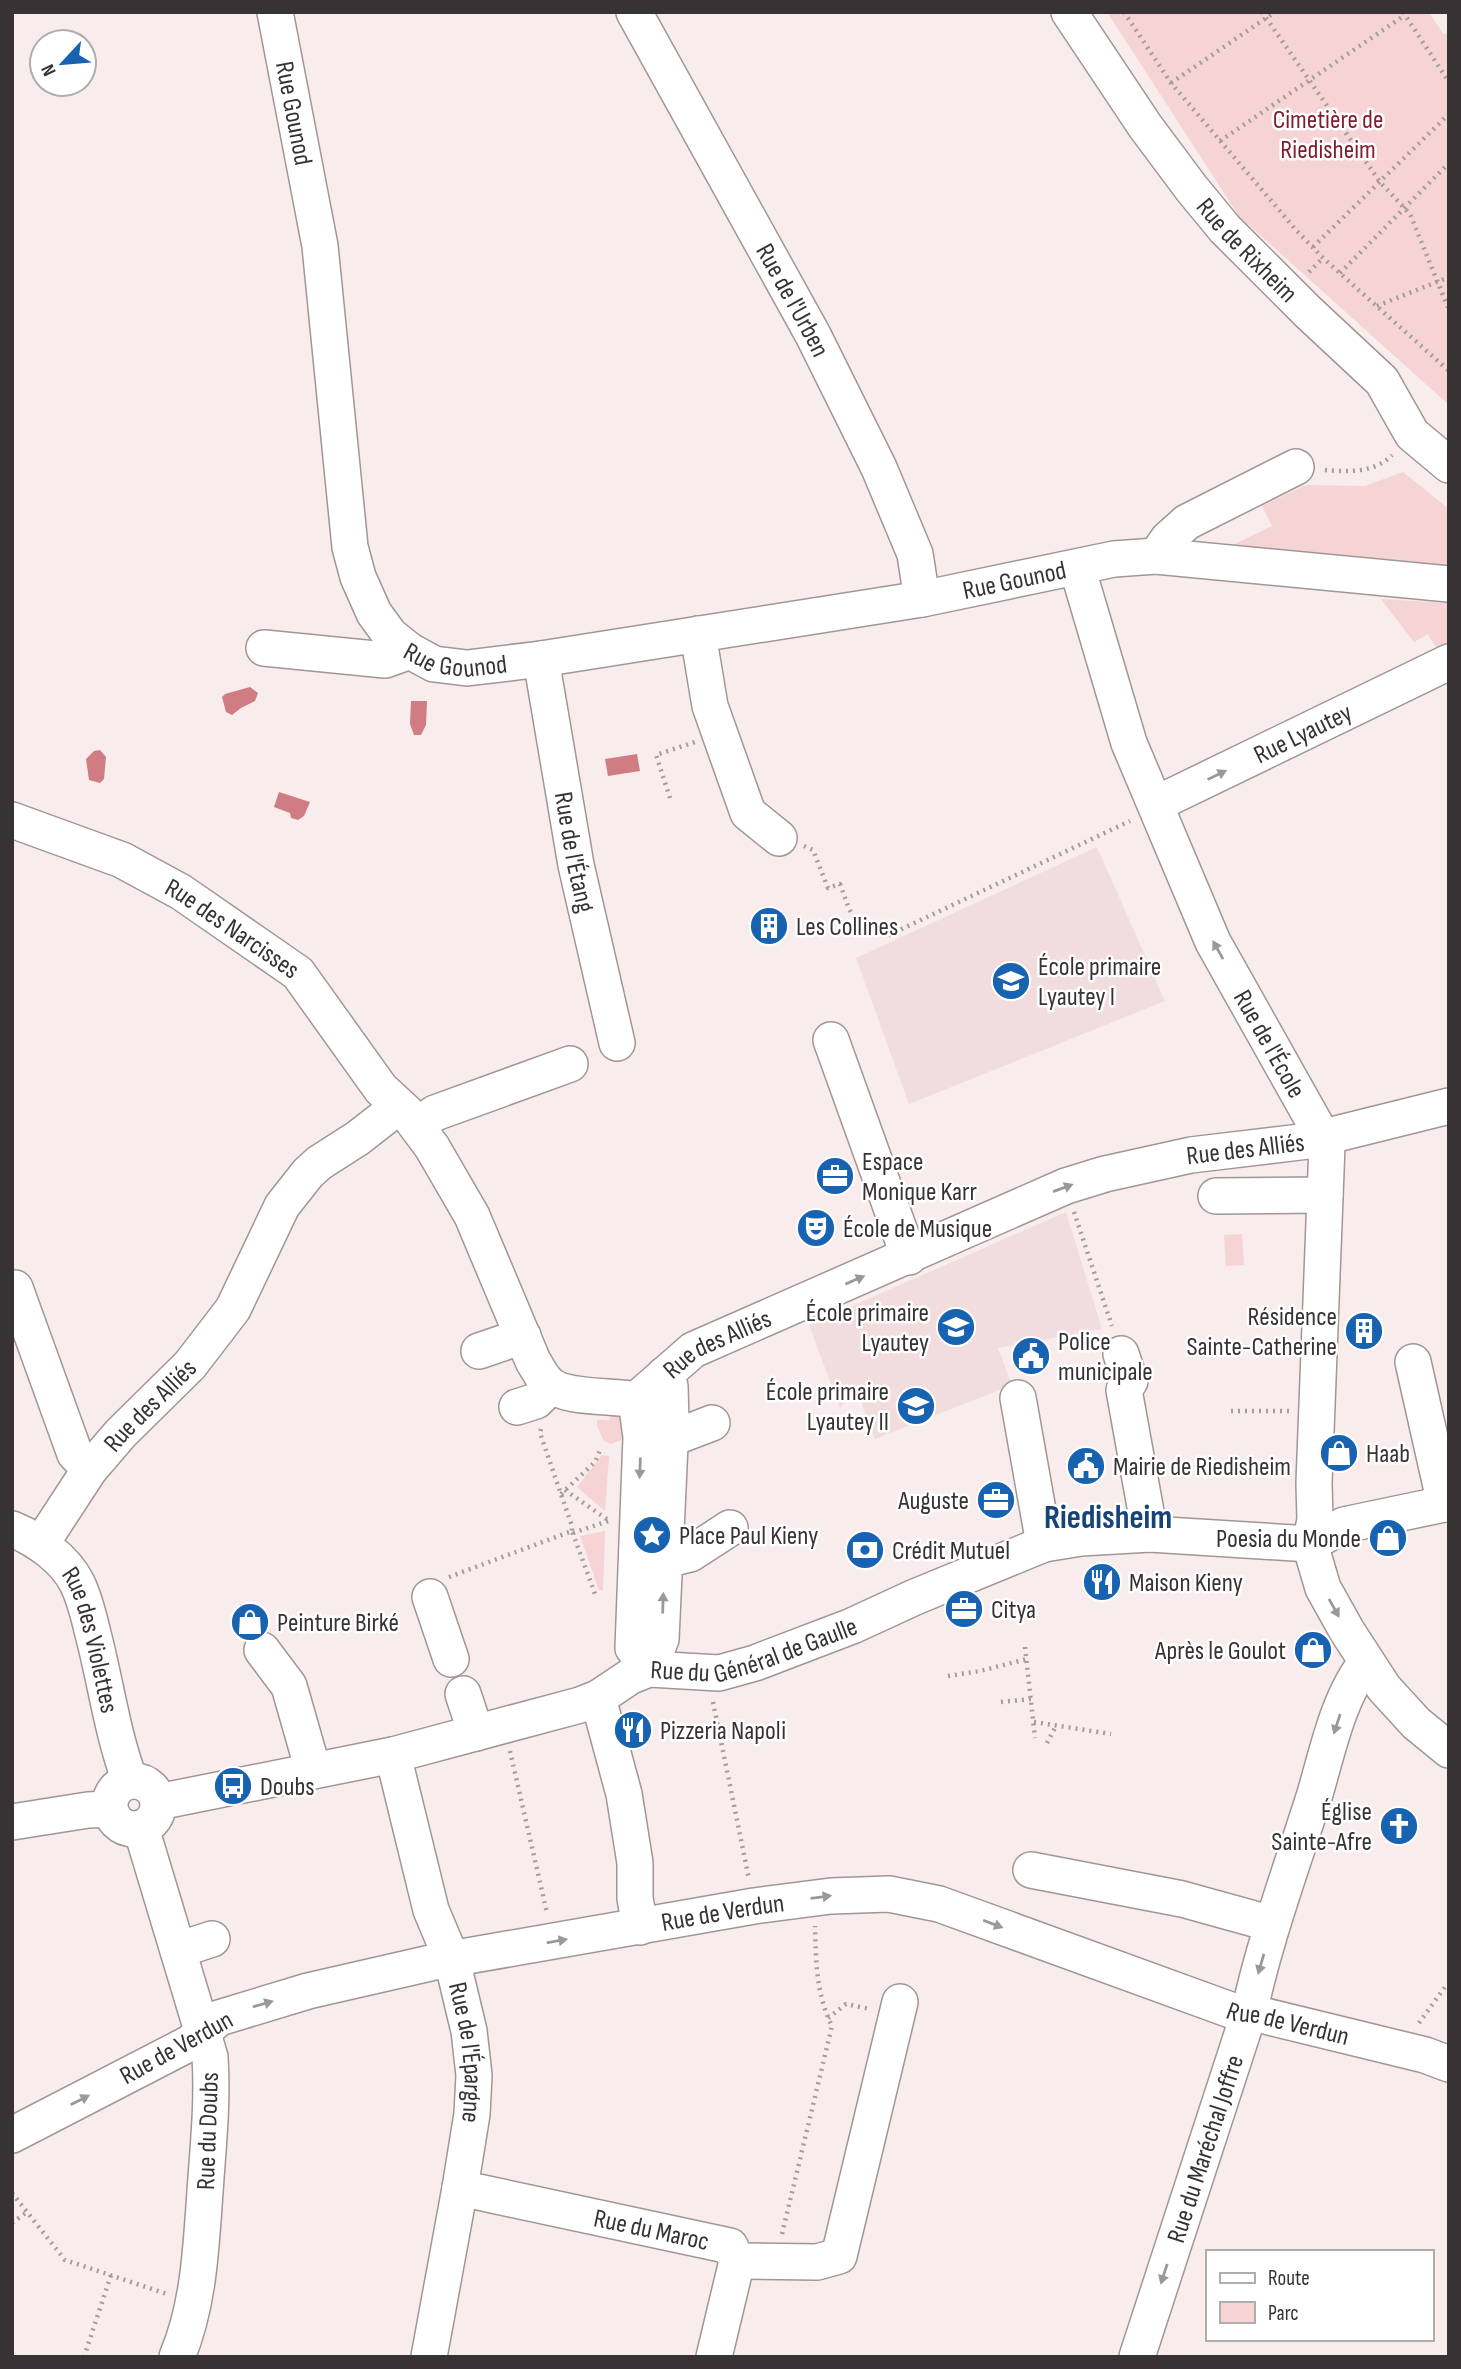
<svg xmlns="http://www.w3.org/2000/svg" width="1461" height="2369" viewBox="0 0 1461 2369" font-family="'Sofia Sans Condensed',sans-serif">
  <rect width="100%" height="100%" fill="#f8ecec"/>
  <g fill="#f1ddde">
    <polygon points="1097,847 1165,1001 909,1104 856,958"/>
    <polygon points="1066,1212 1102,1329 998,1348 1012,1385 875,1439 856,1388 840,1408 809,1325"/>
  </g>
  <g fill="#f6d3d4">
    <polygon points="1107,12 1429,12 1443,34 1449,33 1449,405 1239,216"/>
    <polygon points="1403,472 1449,509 1449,566 1227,548 1272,526 1262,506 1306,485 1365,486"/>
    <polygon points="1381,599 1449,603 1449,652 1441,655 1428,634 1414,642"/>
    <polygon points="1242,1234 1244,1265 1226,1266 1224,1235"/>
    <polygon points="613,1413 622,1417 631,1436 611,1444 604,1441 597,1426 597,1420 609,1420"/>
    <polygon points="602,1455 609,1456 605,1511 577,1487"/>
    <polygon points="605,1531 603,1590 599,1590 580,1536"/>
  </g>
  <g fill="#d07c83">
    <polygon points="250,687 258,693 255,701 241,708 232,715 226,712 222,697 225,694"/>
    <polygon points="411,701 427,701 426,725 421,735 414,735 410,724"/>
    <polygon points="100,750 106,757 104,779 100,783 89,780 86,759 94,751"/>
    <polygon points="637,754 640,771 608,776 605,759"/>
    <polygon points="279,792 310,802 304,816 298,820 291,818 290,813 274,807"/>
  </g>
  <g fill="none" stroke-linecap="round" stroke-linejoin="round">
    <g stroke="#a19696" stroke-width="38">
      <g id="minor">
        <path id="s1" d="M275,12L320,246L350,547L358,577L374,613L390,635L410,651L434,664L467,668L541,659L922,599L1114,559L1156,556L1449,584"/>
        <path id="s2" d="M634,12L813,335L879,468L915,554L922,599"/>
        <path id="s3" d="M1069,12L1145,126L1192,189L1225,229L1308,312L1382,381L1412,434L1449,465"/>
        <polyline points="1156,556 1168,539 1187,522 1296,467"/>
        <path id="s4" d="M1077,567L1129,743L1213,942L1327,1145L1314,1483L1315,1520L1310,1544L1323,1588L1347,1631L1384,1688L1416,1723L1449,1750"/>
        <polyline points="698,634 710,706 748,813 779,838"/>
        <polyline points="264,648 385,660 410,651"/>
        <path id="s5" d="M541,659L576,865L617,1043"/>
        <path id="s6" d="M1156,804L1449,662"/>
        <path id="s7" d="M12,820L122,860L181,892L298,973L381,1089L406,1112L432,1147L472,1216L533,1361C538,1369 542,1378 549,1384C565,1399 614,1395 636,1400"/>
        <polyline points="831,1040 909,1257"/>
        <polyline points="417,1125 435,1113 570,1064"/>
        <polyline points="1216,1196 1325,1195"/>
        <polyline points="15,1288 75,1454 90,1469"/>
        <polyline points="479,1351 523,1336"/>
        <polyline points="1121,1354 1130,1381 1124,1390 1150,1534"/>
        <polyline points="1413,1362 1445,1504"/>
        <polyline points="1018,1398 1044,1544"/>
        <path id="s8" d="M636,1400L693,1350L1066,1186L1105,1174L1191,1155L1308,1141L1449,1106"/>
        <polyline points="636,1400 641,1437 633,1648 649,1669"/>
        <polyline points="517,1407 536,1401 550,1387"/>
        <polyline points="670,1439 712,1423"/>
        <path id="s9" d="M12,1529C37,1539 65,1559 77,1583C85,1599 89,1617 93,1634C106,1683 112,1733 130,1781"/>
        <path id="s10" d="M41,1544L90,1469L121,1433L190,1365L233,1309L282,1206L308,1173L319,1163L358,1138L399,1106"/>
        <polyline points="1310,1544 1344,1525 1449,1503"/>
        <polyline points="665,1560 690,1554 730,1528"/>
        <polyline points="430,1597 451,1659"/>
        <polyline points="262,1650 289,1686 313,1770"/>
        <polyline points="649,1669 661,1639 671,1423 670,1386 664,1375"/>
        <polyline points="463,1694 476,1733"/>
        <polyline points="598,1698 624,1794 635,1863 635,1898 640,1927"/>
        <path id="s11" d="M393,1755L431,1910L452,1960L469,2031L474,2075L472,2114L460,2188L429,2357"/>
        <circle cx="134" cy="1805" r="24"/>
        <path id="s12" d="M158,1802L393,1755L580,1705L598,1698L631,1676L649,1669L719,1673L755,1663L852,1626L915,1597L1044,1544L1081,1538L1150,1534L1310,1544"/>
        <polyline points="12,1822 88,1810 109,1809"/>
        <path d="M141,1828L210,2057C213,2102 208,2147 205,2192C201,2247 199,2305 177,2357"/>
        <polyline points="1031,1870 1182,1899 1272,1924"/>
        <polyline points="178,1950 212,1939"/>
        <path id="s13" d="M12,2135L190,2043L219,2018L308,1991L439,1961L754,1906L831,1896L889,1894L939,1904L1236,2012L1257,2014L1425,2055L1449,2064"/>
        <path id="s14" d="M460,2188L730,2246L737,2261L714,2357"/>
        <polyline points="737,2261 817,2262 839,2256 900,2002"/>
        <path id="s15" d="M1137,2357L1249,2013C1265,1939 1291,1869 1314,1797C1327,1754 1338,1697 1366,1663"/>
      </g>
    </g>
    <g stroke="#a59c9c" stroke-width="4.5" stroke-dasharray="2 5" stroke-linecap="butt">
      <polyline points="1124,12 1171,83 1296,230 1323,258 1449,371"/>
      <polyline points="1262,12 1380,182 1410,214 1449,310"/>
      <polyline points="1403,12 1449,82"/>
      <polyline points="1171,83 1275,12"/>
      <polyline points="1220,141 1405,15"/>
      <polyline points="1313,247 1449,114"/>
      <polyline points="1309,272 1323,258"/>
      <polyline points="1340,273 1449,163"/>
      <polyline points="1377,306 1449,277"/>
      <path d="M1325,470C1348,472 1375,473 1392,455"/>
      <polyline points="670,798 656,755 695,742"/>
      <path d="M804,846L813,850L828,888L840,884C852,916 852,927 887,936L1130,821"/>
      <polyline points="1074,1212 1112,1326"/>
      <polyline points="1231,1411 1290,1411"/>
      <polyline points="541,1429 540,1433 572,1526 572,1531"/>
      <polyline points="565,1490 608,1520"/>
      <polyline points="561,1494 595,1462 601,1448"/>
      <polyline points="573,1533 608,1521"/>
      <polyline points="449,1577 572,1531 595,1594"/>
      <polyline points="1025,1647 1035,1738"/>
      <polyline points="948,1676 980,1671 1027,1659"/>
      <polyline points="713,1702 749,1879"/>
      <polyline points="1001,1702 1031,1699"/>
      <polyline points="1034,1722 1111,1734"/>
      <polyline points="1047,1743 1056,1726"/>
      <polyline points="510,1751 547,1913"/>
      <polyline points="828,2018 846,2004 870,2009"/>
      <polyline points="1419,2023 1445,1987"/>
      <polyline points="12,2193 65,2260 167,2294"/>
      <polyline points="12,2223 27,2212"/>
      <path d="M782,2234L832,2026C816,1994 816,1961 815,1926"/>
      <polyline points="84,2357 111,2275"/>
    </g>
    <use href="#minor" stroke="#fff" stroke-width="35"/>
  </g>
  <defs><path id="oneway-solid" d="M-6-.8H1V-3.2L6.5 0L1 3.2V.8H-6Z" transform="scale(1.75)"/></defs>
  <g fill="#9b9899">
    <use href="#oneway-solid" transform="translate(1217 775) rotate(-26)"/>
    <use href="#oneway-solid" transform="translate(1218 950) rotate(-119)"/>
    <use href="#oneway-solid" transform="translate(1063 1188) rotate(-20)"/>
    <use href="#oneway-solid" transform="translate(855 1280) rotate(-23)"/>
    <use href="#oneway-solid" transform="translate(640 1468) rotate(92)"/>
    <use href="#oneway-solid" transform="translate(663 1603) rotate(-88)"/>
    <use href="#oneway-solid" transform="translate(1334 1608) rotate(61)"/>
    <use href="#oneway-solid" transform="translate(1337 1724) rotate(108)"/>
    <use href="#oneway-solid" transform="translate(821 1897) rotate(-7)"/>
    <use href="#oneway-solid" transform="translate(993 1924) rotate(21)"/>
    <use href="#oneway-solid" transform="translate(557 1941) rotate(-10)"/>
    <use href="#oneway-solid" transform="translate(1261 1964) rotate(106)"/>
    <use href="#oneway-solid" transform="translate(263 2004) rotate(-16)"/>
    <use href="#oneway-solid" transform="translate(80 2100) rotate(-27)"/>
    <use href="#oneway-solid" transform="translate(1164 2274) rotate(108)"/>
  </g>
  <defs>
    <g id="building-disc" transform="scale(2.0125)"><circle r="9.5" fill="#1762b1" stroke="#fff"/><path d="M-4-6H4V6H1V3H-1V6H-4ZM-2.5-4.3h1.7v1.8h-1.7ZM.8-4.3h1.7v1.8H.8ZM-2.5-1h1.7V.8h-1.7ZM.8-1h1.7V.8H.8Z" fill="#fff"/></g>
    <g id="school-disc" transform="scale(2.0125)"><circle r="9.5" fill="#1762b1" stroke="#fff"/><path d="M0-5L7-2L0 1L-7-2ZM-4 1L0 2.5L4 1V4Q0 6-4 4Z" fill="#fff"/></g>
    <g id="office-disc" transform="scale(2.0125)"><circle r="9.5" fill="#1762b1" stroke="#fff"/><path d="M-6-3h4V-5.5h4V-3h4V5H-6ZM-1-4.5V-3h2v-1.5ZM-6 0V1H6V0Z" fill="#fff"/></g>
    <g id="theatre-disc" transform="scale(2.0125)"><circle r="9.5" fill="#1762b1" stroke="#fff"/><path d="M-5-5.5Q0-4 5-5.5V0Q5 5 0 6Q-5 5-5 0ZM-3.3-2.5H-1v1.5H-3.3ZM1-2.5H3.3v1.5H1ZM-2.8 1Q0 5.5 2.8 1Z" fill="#fff"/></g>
    <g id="civic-disc" transform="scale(2.0125)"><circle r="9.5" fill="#1762b1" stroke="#fff"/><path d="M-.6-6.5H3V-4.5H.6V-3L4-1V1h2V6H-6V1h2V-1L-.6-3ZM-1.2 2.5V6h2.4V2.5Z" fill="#fff"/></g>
    <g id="shop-disc" transform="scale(2.0125)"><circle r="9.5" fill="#1762b1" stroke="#fff"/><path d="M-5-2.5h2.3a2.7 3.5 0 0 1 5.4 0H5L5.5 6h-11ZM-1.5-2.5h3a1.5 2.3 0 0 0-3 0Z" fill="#fff"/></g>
    <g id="sight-disc" transform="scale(2.0125)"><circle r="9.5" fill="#1762b1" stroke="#fff"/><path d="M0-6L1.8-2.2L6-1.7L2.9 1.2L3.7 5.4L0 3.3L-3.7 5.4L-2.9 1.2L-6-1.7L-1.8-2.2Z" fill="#fff"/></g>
    <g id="bank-disc" transform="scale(2.0125)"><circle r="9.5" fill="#1762b1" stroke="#fff"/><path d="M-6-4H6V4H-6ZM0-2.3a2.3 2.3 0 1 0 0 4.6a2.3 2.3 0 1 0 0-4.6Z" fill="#fff"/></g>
    <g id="restaurant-disc" transform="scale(2.0125)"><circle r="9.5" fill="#1762b1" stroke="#fff"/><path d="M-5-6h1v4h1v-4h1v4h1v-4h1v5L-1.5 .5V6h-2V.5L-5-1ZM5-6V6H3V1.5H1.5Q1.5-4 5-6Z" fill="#fff"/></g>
    <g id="bus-disc" transform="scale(2.0125)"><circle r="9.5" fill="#1762b1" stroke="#fff"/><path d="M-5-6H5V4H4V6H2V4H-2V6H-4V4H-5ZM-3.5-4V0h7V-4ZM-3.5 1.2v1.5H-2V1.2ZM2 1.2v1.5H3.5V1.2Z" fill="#fff"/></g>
    <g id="church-disc" transform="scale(2.0125)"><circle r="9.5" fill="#1762b1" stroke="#fff"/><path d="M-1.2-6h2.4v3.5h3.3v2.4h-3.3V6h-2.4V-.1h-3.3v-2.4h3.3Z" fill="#fff"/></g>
  </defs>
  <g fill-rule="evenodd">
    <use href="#building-disc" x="769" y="926"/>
    <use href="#school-disc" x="1011" y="981"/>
    <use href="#office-disc" x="835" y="1176"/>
    <use href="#theatre-disc" x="816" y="1228"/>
    <use href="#school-disc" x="956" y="1327"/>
    <use href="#building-disc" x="1364" y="1331"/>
    <use href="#civic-disc" x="1031" y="1356"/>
    <use href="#school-disc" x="916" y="1406"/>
    <use href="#shop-disc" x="1339" y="1453"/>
    <use href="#civic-disc" x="1086" y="1466"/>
    <use href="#office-disc" x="996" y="1500"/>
    <use href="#sight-disc" x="652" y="1535"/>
    <use href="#shop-disc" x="1388" y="1538"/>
    <use href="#bank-disc" x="865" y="1550"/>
    <use href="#restaurant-disc" x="1102" y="1582"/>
    <use href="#office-disc" x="964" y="1609"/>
    <use href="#shop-disc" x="250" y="1622"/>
    <use href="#shop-disc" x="1313" y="1650"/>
    <use href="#restaurant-disc" x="633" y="1730"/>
    <use href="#bus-disc" x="233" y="1786"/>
    <use href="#church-disc" x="1399" y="1826"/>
  </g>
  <g text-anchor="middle" stroke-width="5" stroke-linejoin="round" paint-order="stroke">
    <g font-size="26" fill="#373233" stroke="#fff">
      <text dy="9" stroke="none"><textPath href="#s1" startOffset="103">Rue Gounod</textPath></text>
      <text dy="9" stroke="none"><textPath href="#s3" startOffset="298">Rue de Rixheim</textPath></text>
      <text dy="9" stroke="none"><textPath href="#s2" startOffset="329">Rue de l'Urben</textPath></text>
      <text dy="9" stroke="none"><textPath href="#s1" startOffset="1279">Rue Gounod</textPath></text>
      <text dy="9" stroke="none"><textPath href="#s1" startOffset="712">Rue Gounod</textPath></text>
      <text dy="9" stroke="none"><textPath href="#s6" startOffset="163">Rue Lyautey</textPath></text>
      <text dy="9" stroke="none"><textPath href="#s5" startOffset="196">Rue de l'Étang</textPath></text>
      <text dy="9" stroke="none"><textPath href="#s7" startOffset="247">Rue des Narcisses</textPath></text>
      <text dy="9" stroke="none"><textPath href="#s4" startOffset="516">Rue de l'École</textPath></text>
      <text dy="9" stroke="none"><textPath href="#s8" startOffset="667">Rue des Alliés</textPath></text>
      <text dy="9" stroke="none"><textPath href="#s8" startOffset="100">Rue des Alliés</textPath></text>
      <text dy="9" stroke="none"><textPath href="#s10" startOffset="177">Rue des Alliés</textPath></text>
      <text dy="9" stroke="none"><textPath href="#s9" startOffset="145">Rue des Violettes</textPath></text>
      <text dy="9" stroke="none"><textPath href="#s12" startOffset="620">Rue du Général de Gaulle</textPath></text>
      <text dy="9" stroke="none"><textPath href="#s13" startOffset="754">Rue de Verdun</textPath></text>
      <text dy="9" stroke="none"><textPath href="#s13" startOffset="1342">Rue de Verdun</textPath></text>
      <text transform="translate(176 2047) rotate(-29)" y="9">Rue de Verdun</text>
      <text dy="9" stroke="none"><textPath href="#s11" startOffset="308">Rue de l'Épargne</textPath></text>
      <text transform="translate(207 2131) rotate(-88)" y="9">Rue du Doubs</text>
      <text dy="9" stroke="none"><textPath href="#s15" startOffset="219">Rue du Maréchal Joffre</textPath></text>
      <text dy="9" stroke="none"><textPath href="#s14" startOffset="196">Rue du Maroc</textPath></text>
    </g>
    <g font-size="26" fill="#811d31" stroke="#fff">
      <text x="1328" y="128">Cimetière de<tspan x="1328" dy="30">Riedisheim</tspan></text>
    </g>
    <g font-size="26" fill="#373233" stroke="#fff" text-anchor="start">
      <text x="796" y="935">Les Collines</text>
      <text x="1038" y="975">École primaire<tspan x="1038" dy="30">Lyautey I</tspan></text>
      <text x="862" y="1170">Espace<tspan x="862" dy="30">Monique Karr</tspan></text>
      <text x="843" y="1237">École de Musique</text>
      <text x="929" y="1321" text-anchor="end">École primaire<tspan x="929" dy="30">Lyautey</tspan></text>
      <text x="1337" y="1325" text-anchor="end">Résidence<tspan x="1337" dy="30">Sainte-Catherine</tspan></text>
      <text x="1058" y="1350">Police<tspan x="1058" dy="30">municipale</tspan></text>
      <text x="889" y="1400" text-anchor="end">École primaire<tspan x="889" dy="30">Lyautey II</tspan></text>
      <text x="1366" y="1462">Haab</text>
      <text x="1113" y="1475">Mairie de Riedisheim</text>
      <text x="969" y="1509" text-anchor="end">Auguste</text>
      <text x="679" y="1544">Place Paul Kieny</text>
      <text x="1361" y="1547" text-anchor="end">Poesia du Monde</text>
      <text x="892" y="1559">Crédit Mutuel</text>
      <text x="1129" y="1591">Maison Kieny</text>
      <text x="991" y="1618">Citya</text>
      <text x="277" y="1631">Peinture Birké</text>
      <text x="1286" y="1659" text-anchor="end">Après le Goulot</text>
      <text x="660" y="1739">Pizzeria Napoli</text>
      <text x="260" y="1795">Doubs</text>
      <text x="1372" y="1820" text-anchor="end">Église<tspan x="1372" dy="30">Sainte-Afre</tspan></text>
    </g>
    <g font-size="33" font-weight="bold" fill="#174478" stroke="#fff">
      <text x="1108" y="1528">Riedisheim</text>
    </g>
  </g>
  <rect width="1461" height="2369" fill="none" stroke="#373233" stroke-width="28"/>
  <rect x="1206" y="2250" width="228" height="91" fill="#ffffff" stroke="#afadad" stroke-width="2"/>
  <rect x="1220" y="2273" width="35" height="10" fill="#ffffff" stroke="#afadad" stroke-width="2"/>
  <text x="1268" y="2285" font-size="21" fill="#373233">Route</text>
  <rect x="1220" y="2302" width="35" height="21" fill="#f6d3d4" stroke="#afadad" stroke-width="2"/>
  <text x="1268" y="2320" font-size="21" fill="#373233">Parc</text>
  <g transform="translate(63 63) rotate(244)"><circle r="33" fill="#ffffff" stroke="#afadad" stroke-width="2"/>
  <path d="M0-5L12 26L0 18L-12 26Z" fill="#1762b1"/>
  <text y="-10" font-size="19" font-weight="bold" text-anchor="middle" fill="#373233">N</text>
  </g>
</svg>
